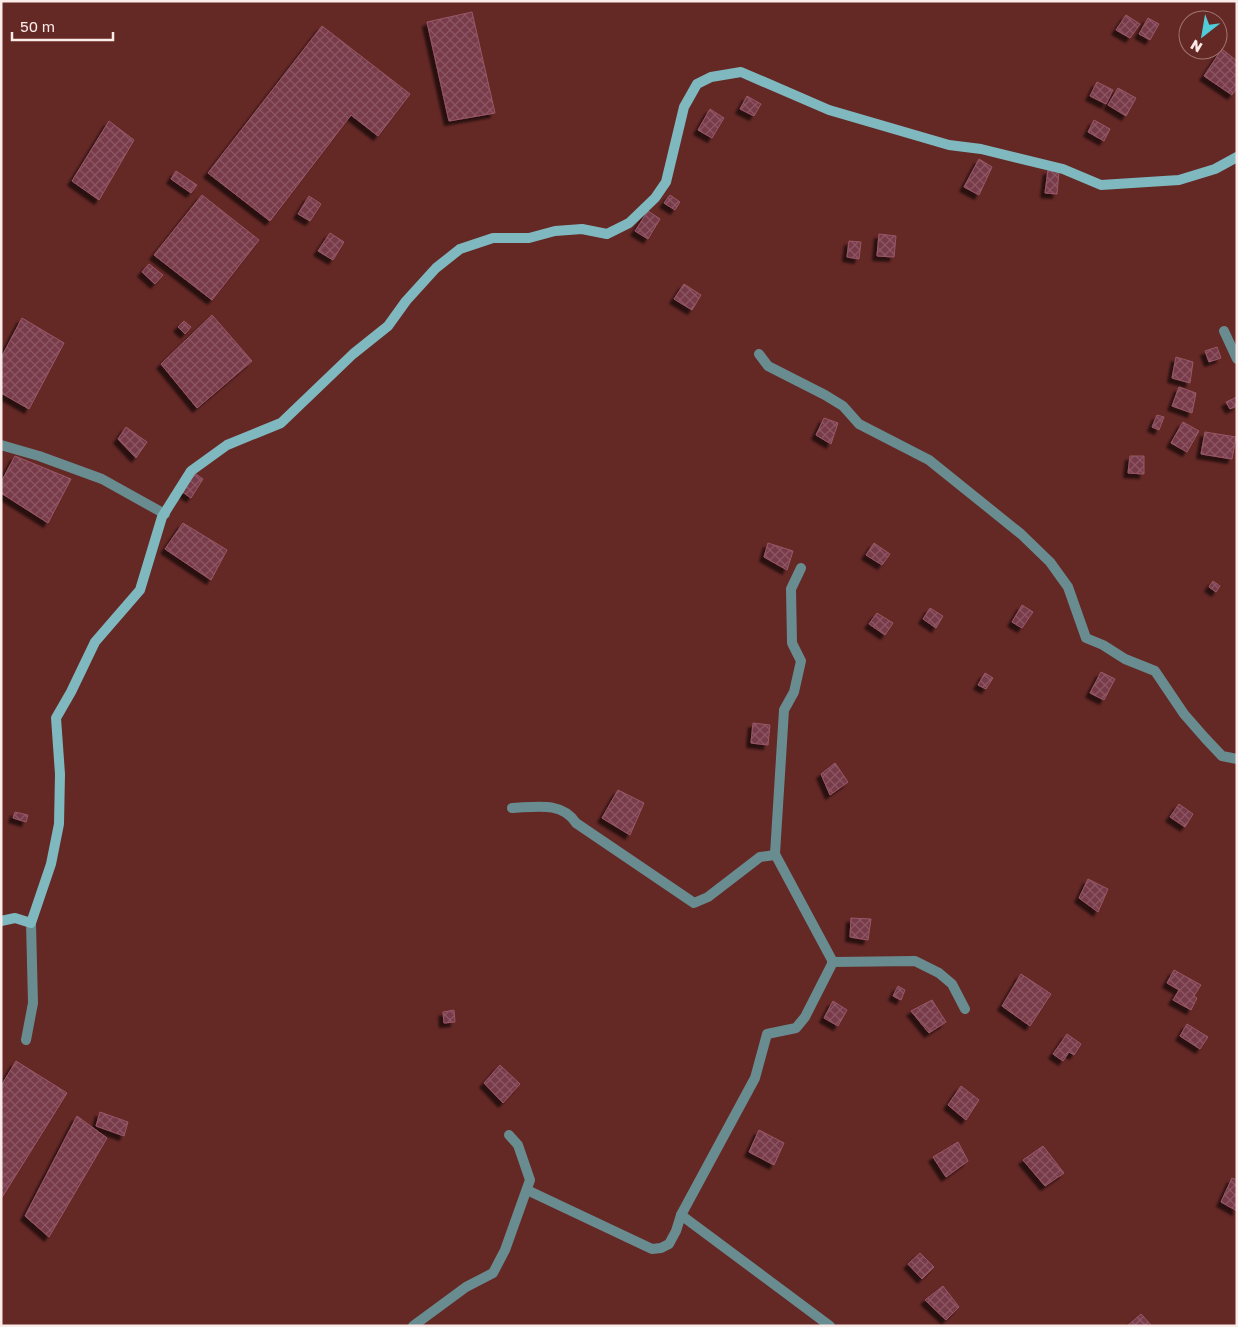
<svg xmlns="http://www.w3.org/2000/svg" width="1238" height="1327" viewBox="0 0 1238 1327" font-family="'Golos Text',sans-serif">
  <defs>
    <pattern id="building-cross-hatch" width="8" height="8" patternUnits="userSpaceOnUse" patternTransform="scale(1.25)"><rect width="8" height="8" fill="#783a4a"/><path d="M0 0l8 8M0 8l8-8" fill="none" stroke="#8c5764"/></pattern>
    <filter id="shadow"><feDropShadow dx="-4.5" dy="4.5" stdDeviation="1" flood-color="#0009"/></filter>
  </defs>
  <rect width="100%" height="100%" fill="#642825"/>
  <g fill="url(#building-cross-hatch)" stroke="#995868" filter="url(#shadow)">
    <polygon points="472,12 495,113 449,121 427,22"/>
    <polygon points="1126,15 1140,24 1130,38 1116,30"/>
    <polygon points="1148,18 1159,24 1150,40 1139,34"/>
    <polygon points="322,26 410,94 378,136 351,115 270,221 208,173"/>
    <polygon points="1222,49 1237,61 1237,88 1232,95 1204,76"/>
    <polygon points="1097,82 1113,90 1106,104 1090,96"/>
    <polygon points="1118,88 1136,98 1126,116 1108,105"/>
    <polygon points="747,96 761,104 754,116 740,109"/>
    <polygon points="710,109 724,118 712,138 698,130"/>
    <polygon points="1094,120 1110,129 1104,141 1088,132"/>
    <polygon points="109,121 134,140 99,200 72,181"/>
    <polygon points="979,159 992,167 979,195 964,187"/>
    <polygon points="1048,170 1059,172 1057,194 1045,193"/>
    <polygon points="176,171 197,185 191,193 171,179"/>
    <polygon points="202,195 259,240 212,300 154,255"/>
    <polygon points="670,195 680,202 675,210 664,203"/>
    <polygon points="309,196 321,204 310,221 298,214"/>
    <polygon points="648,211 660,219 648,239 635,231"/>
    <polygon points="330,233 344,242 333,260 318,251"/>
    <polygon points="879,234 896,236 894,257 877,256"/>
    <polygon points="849,241 861,242 859,259 847,257"/>
    <polygon points="149,264 163,275 155,284 142,272"/>
    <polygon points="684,284 701,295 692,310 674,299"/>
    <polygon points="212,315 252,361 197,408 161,364"/>
    <polygon points="22,318 64,343 29,409 1,393 1,358"/>
    <polygon points="184,321 191,327 185,334 178,327"/>
    <polygon points="1217,347 1221,358 1209,362 1205,351"/>
    <polygon points="1176,357 1193,362 1190,383 1172,378"/>
    <polygon points="1179,387 1196,393 1192,413 1172,406"/>
    <polygon points="1237,397 1237,406 1230,409 1226,402"/>
    <polygon points="1157,415 1164,417 1159,430 1152,427"/>
    <polygon points="824,418 838,423 831,444 816,435"/>
    <polygon points="1183,422 1199,431 1187,452 1171,443"/>
    <polygon points="126,427 147,442 136,458 118,439"/>
    <polygon points="1205,432 1236,437 1232,459 1201,454"/>
    <polygon points="15,456 71,479 48,523 1,493 1,482"/>
    <polygon points="1130,456 1144,456 1144,474 1128,473"/>
    <polygon points="193,472 203,479 191,498 181,491"/>
    <polygon points="183,523 227,550 211,580 165,549"/>
    <polygon points="768,543 793,551 787,570 764,557"/>
    <polygon points="874,543 890,554 882,565 866,555"/>
    <polygon points="1213,581 1220,586 1216,592 1209,587"/>
    <polygon points="1022,605 1033,612 1022,628 1012,622"/>
    <polygon points="930,608 943,616 936,628 923,619"/>
    <polygon points="877,613 893,623 885,635 869,624"/>
    <polygon points="1101,672 1115,679 1104,700 1090,693"/>
    <polygon points="985,673 993,678 986,689 978,685"/>
    <polygon points="753,723 770,725 768,745 751,743"/>
    <polygon points="835,763 848,782 830,795 821,774"/>
    <polygon points="618,790 644,803 630,835 602,818"/>
    <polygon points="1179,804 1193,814 1185,827 1170,817"/>
    <polygon points="15,812 28,815 26,822 13,818"/>
    <polygon points="1088,879 1108,889 1098,912 1079,898"/>
    <polygon points="851,918 871,919 868,940 850,937"/>
    <polygon points="1174,970 1201,985 1194,996 1197,998 1191,1010 1173,1000 1179,990 1167,983"/>
    <polygon points="1021,974 1051,994 1030,1026 1002,1006"/>
    <polygon points="898,986 905,990 901,1000 893,996"/>
    <polygon points="932,1000 946,1022 929,1033 911,1011"/>
    <polygon points="833,1001 847,1010 838,1026 824,1018"/>
    <polygon points="454,1010 455,1022 444,1023 443,1012"/>
    <polygon points="1187,1024 1208,1037 1200,1049 1180,1036"/>
    <polygon points="1067,1034 1081,1044 1074,1055 1069,1052 1063,1061 1053,1054"/>
    <polygon points="16,1061 67,1093 1,1199 1,1086"/>
    <polygon points="500,1065 520,1084 503,1103 484,1083"/>
    <polygon points="961,1086 979,1100 966,1120 948,1105"/>
    <polygon points="100,1112 128,1122 124,1136 96,1126"/>
    <polygon points="77,1116 107,1138 49,1237 25,1216"/>
    <polygon points="759,1130 784,1143 774,1165 749,1152"/>
    <polygon points="958,1142 968,1161 946,1177 933,1157"/>
    <polygon points="1043,1146 1064,1173 1045,1186 1023,1160"/>
    <polygon points="1232,1178 1237,1180 1237,1211 1221,1202"/>
    <polygon points="920,1253 934,1267 922,1279 908,1264"/>
    <polygon points="943,1286 959,1307 946,1320 925,1300"/>
    <polygon points="1141,1314 1152,1326 1127,1326"/>
  </g>
  <g fill="none" stroke-linecap="round" stroke-linejoin="round">
    <g stroke="#698c90" stroke-width="10">
      <polyline points="1224,331 1237,359"/>
      <polyline points="759,354 768,366 825,395 843,406 859,424 929,460 1021,534 1050,562 1068,587 1086,638 1103,645 1125,659 1155,671 1184,714 1205,738 1222,756 1237,759"/>
      <polyline points="1,445 39,456 102,479 165,514"/>
      <polyline points="801,568 791,589 792,643 801,661 794,692 784,710 775,854 833,962 915,961 939,973 952,984 965,1009"/>
      <path d="M512,808C535,807 562,801 576,823L694,903L708,897L760,857L775,855"/>
      <polyline points="26,1040 33,1003 31,923"/>
      <polyline points="527,1190 652,1249 661,1248 669,1244 676,1231 681,1215 755,1078 767,1034 796,1028 805,1017 833,962"/>
      <polyline points="681,1215 830,1326"/>
      <polyline points="413,1326 466,1287 493,1273 505,1250 530,1180 518,1145 509,1135"/>
    </g>
    <polyline stroke="#7fb8bf" stroke-width="10" points="1,921 15,918 31,923 51,864 59,824 60,774 56,718 71,692 95,642 140,590 162,517 191,471 227,445 281,423 353,354 388,326 406,301 436,268 460,249 493,238 529,238 555,231 582,229 607,234 629,223 655,198 666,182 684,107 697,84 711,77 741,72 829,110 949,145 981,149 1063,169 1101,185 1179,180 1215,169 1237,157"/>
  </g>
  <rect width="1238" height="1327" fill="none" stroke="#fbebe9" stroke-width="5"/>
  <g transform="translate(1203 35) rotate(211)"><circle r="24" fill="#642825" stroke="#a07673"/>
  <path d="M0-4L9 19L0 12L-9 19Z" fill="#52cbd8"/>
  <text y="-8" font-size="14" font-weight="bold" text-anchor="middle" fill="#fbebe9">N</text>
  </g>
  <path d="M12 32v8h101v-8" fill="none" stroke="#fbebe9" stroke-width="2.5"/>
  <text x="20" y="32" font-size="15" fill="#fbebe9" stroke="#642825" stroke-width="4" paint-order="stroke">50 m</text>
</svg>
